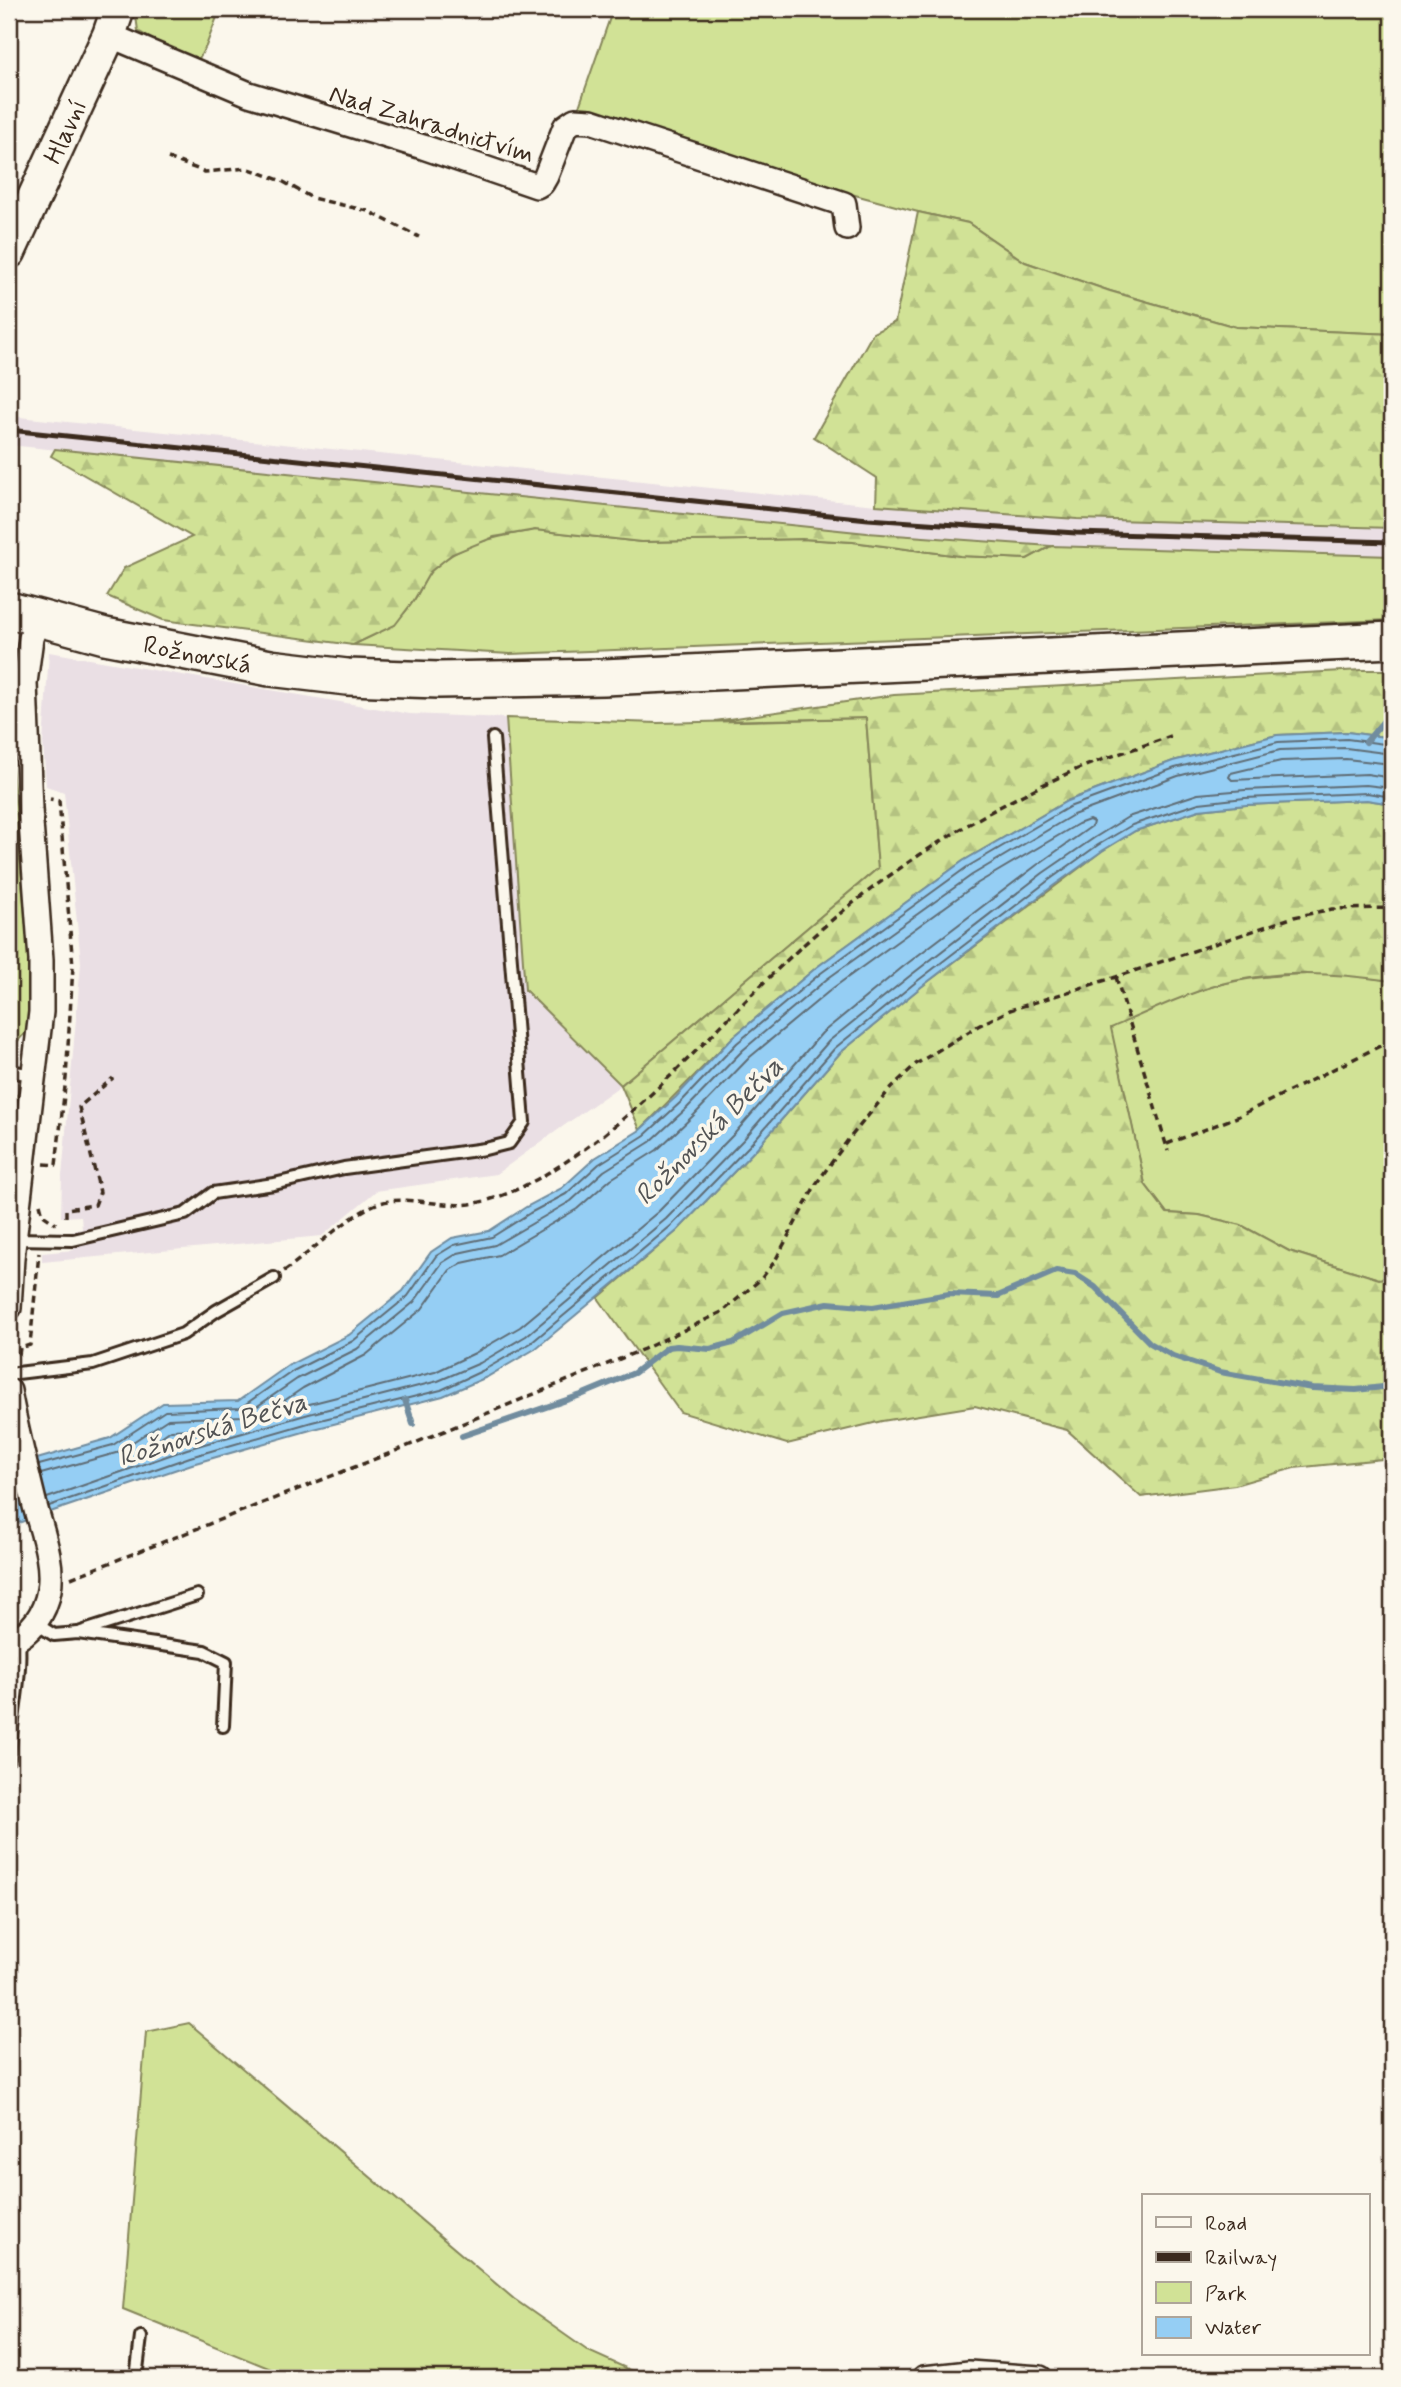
<svg xmlns="http://www.w3.org/2000/svg" width="1401" height="2387" viewBox="0 0 1401 2387" font-family="Mynerve,sans-serif">
  <defs>
    <pattern id="forest-firs" width="22" height="20" patternUnits="userSpaceOnUse" patternTransform="scale(1.75)"><rect width="22" height="20" fill="#d1e296"/><path d="M5 1l3.5 6h-7zM16 11l3.5 6h-7z" fill="#b4c281"/></pattern>
  </defs>
  <rect width="100%" height="100%" fill="#fbf7ec"/>
  <filter id="ink" filterUnits="userSpaceOnUse"><feTurbulence type="fractalNoise" baseFrequency=".0143" numOctaves="2"/><feDisplacementMap in="SourceGraphic" scale="14" xChannelSelector="R" yChannelSelector="G"/><feConvolveMatrix kernelMatrix="1 2 1 2 8 2 1 2 1" color-interpolation-filters="sRGB"/></filter>
  <g filter="url(#ink)">
    <g fill="#eadfe4">
      <polygon points="9,416 876,505 1077,519 1392,528 1392,556 1076,547 867,533 9,445"/>
      <polygon points="49,652 410,714 506,718 525,990 621,1085 496,1174 376,1191 322,1236 42,1262 42,1253 74,1250 71,1231 82,1229 81,1216 61,1217 62,1176 81,963 64,792 46,786 43,743"/>
    </g>
    <g fill="#d1e296" stroke="#86865a" stroke-width="2">
      <polygon points="138,9 220,9 206,46 198,60 167,48 138,31 136,16"/>
      <polygon points="613,9 1392,9 1392,334 1236,327 1110,291 1025,262 968,223 918,212 777,174 626,126 579,107"/>
      <path d="M536,530L641,542L802,539L853,542L960,556L1007,558L1027,559L1051,546L1392,556V620L510,654L353,645C382,631 398,626 416,597C421,589 425,577 432,570C460,543 498,536 536,530Z"/>
      <polygon points="506,718 658,723 866,718 878,868 621,1085 525,990"/>
      <polygon points="9,733 30,970 29,1029 12,1047 9,1040"/>
      <path d="M1337,973L1392,981V1277L1379,1279L1289,1251L1241,1225L1199,1215L1167,1213L1145,1184L1110,1027C1147,1012 1184,993 1222,984C1260,975 1299,974 1337,973Z"/>
      <polygon points="9,1093 15,1094 20,1099 17,1143 9,1142"/>
      <polygon points="189,2023 514,2299 588,2351 648,2378 293,2378 123,2309 146,2032"/>
    </g>
    <g fill="url(#forest-firs)" stroke="#86865a" stroke-width="2">
      <polygon points="918,212 968,223 1025,262 1110,291 1236,327 1392,334 1392,528 1077,519 876,505 877,478 814,437 873,333 895,322"/>
      <polygon points="55,449 867,533 1051,546 1027,559 1007,558 960,556 853,542 802,539 641,542 535,530 494,537 452,554 430,572 414,600 395,625 353,645 163,620 107,596 124,568 192,537 51,456"/>
      <polygon points="1362,670 1392,670 1392,738 1347,732 1277,735 1173,761 1067,801 963,861 817,967 732,1038 640,1130 621,1085 878,868 866,718 715,721 894,695"/>
      <path d="M1367,800L1392,804V981C1336,973 1277,969 1221,984C1183,995 1147,1012 1111,1028L1145,1184L1167,1213L1199,1215L1241,1225L1289,1251L1379,1279L1392,1277V1458L1294,1468L1235,1485L1141,1497L1067,1430L975,1406L882,1421L787,1444L680,1412L598,1298L677,1231L754,1151L840,1053L921,987L1102,851L1135,831L1199,810L1246,805Z"/>
    </g>
    <polygon fill="#95cef4" stroke="#718c9e" stroke-width="2" points="1347,732 1392,738 1392,804 1367,800 1246,805 1199,810 1135,831 1102,851 1053,886 921,987 840,1053 754,1151 677,1231 535,1349 487,1377 443,1396 314,1429 192,1464 9,1526 9,1467 110,1438 163,1403 238,1401 289,1365 349,1335 403,1291 431,1252 452,1238 489,1231 526,1207 562,1188 595,1158 640,1130 676,1097 732,1038 817,967 963,861 1067,801 1173,761 1277,735"/>
    <g fill="none" stroke-linecap="round" stroke-linejoin="round">
      <g stroke="#5f6c74" stroke-width="2">
        <polyline points="1392,764 1346,759 1281,761 1231,773 1229,777 1232,780 1367,774 1392,778"/>
        <polygon points="1089,820 1093,822 1092,826 1037,865 904,966 822,1033 735,1133 659,1211 520,1327 475,1353 435,1372 282,1411 278,1409 278,1405 303,1388 366,1355 422,1309 450,1270 462,1263 499,1255 577,1209 611,1179 657,1150 694,1115 750,1057 833,988 978,883 1078,824"/>
        <polygon points="193,1429 196,1432 194,1436 154,1450 150,1448 151,1444 171,1430"/>
        <polyline points="39,1465 113,1445 165,1411 240,1408 293,1371 353,1341 408,1296 436,1256 454,1245 492,1237 530,1213 566,1194 599,1164 645,1135 681,1102 737,1043 821,973 967,867 1069,807 1175,768 1278,742 1347,739 1392,745"/>
        <polyline points="41,1474 116,1453 168,1419 243,1416 297,1379 357,1349 414,1302 442,1263 458,1253 495,1245 571,1201 604,1171 650,1142 687,1108 743,1050 827,979 972,875 1073,815 1178,776 1280,750 1346,748 1392,754"/>
        <polyline points="47,1498 187,1449 309,1414 438,1381 480,1363 526,1336 666,1219 743,1140 829,1041 911,975 1043,873 1094,838 1128,817 1198,794 1245,790 1366,785 1392,788"/>
        <polyline points="49,1506 190,1457 312,1422 441,1390 484,1370 531,1343 672,1225 749,1146 835,1048 916,982 1049,880 1098,845 1132,825 1199,803 1245,798 1367,793 1392,797"/>
      </g>
      <g stroke="#718c9e" stroke-width="6">
        <polyline points="1366,742 1392,711"/>
        <polyline points="405,1400 413,1424"/>
        <polyline points="462,1436 581,1395 634,1373 668,1347 677,1346 710,1349 733,1343 783,1313 828,1303 873,1307 949,1294 998,1296 1056,1271 1075,1274 1095,1287 1150,1343 1173,1356 1220,1372 1312,1388 1356,1390 1392,1386"/>
      </g>
      <g stroke="#3b2a1e" stroke-width="16">
        <g id="lane">
          <polyline points="9,1071 33,1075"/>
          <polyline points="14,1239 73,1240 185,1214 213,1193 274,1184 344,1168 485,1149 509,1143 524,1122 493,738"/>
          <polyline points="9,1374 93,1364 183,1334 216,1311 274,1278"/>
          <polyline points="35,1623 54,1635 78,1633 204,1651 226,1662 223,1726"/>
          <polyline points="81,1632 197,1595"/>
          <path d="M9,1759C11,1719 22,1678 19,1638"/>
          <polyline points="136,2378 141,2337"/>
        </g>
      </g>
      <g stroke="#3b2a1e" stroke-width="28">
        <g id="street">
          <polyline points="109,35 249,94 423,147 537,186 542,183 546,176 565,127 575,120 591,121 844,204 847,228"/>
          <polyline points="9,1308 12,1258 41,1012 41,960 30,809 25,683 31,638 38,619"/>
          <path d="M9,1391C16,1430 26,1468 35,1506C42,1532 54,1563 49,1590C45,1614 31,1633 9,1643"/>
          <polyline points="924,2378 969,2373 1040,2378"/>
        </g>
      </g>
      <g stroke="#3b2a1e" stroke-width="37">
        <g id="secondary">
          <path id="s1" d="M9,252L109,35L118,9"/>
        </g>
      </g>
      <g stroke="#3b2a1e" stroke-width="40">
        <g id="primary">
          <path id="s2" d="M9,610L105,636L270,668L347,677L439,680L604,677L1392,640"/>
        </g>
      </g>
      <g stroke="#3b2a1e" stroke-width="3.5" stroke-dasharray="7 5" stroke-linecap="butt">
        <polyline points="168,158 205,172 247,168 282,181 312,198 368,211 419,237"/>
        <polyline points="1116,977 1168,1151"/>
        <polyline points="1167,1144 1237,1117 1392,1040"/>
        <polyline points="44,1164 56,1165 66,1078 73,966 59,801 50,799"/>
        <polyline points="40,1204 43,1215 56,1224"/>
        <polyline points="66,1217 66,1209 95,1205 100,1192 79,1107 113,1078"/>
        <path d="M284,1271C310,1253 347,1217 374,1205C404,1193 439,1208 470,1204C504,1199 538,1180 567,1161C660,1100 735,1004 819,931C897,864 985,809 1080,768C1110,756 1141,747 1171,736"/>
        <polyline points="19,1355 20,1348 30,1345 39,1253"/>
        <polyline points="71,1578 393,1452 644,1349 722,1312 761,1279 775,1261 816,1184 848,1140 891,1088 916,1064 978,1026 1010,1010 1116,977 1294,917 1332,909 1392,908"/>
      </g>
      <use href="#lane" stroke="#fbf7ec" stroke-width="10"/>
      <use href="#street" stroke="#fbf7ec" stroke-width="23"/>
      <use href="#secondary" stroke="#fbf7ec" stroke-width="32"/>
      <use href="#primary" stroke="#fbf7ec" stroke-width="35"/>
      <polyline stroke="#3b2a1e" stroke-width="5" points="9,430 868,519 1076,533 1392,542"/>
    </g>
  </g>
  <g text-anchor="middle" stroke-width="7" stroke-linejoin="round" paint-order="stroke">
    <g font-size="26" fill="#3b2a1e" stroke="#fbf7ec">
      <text transform="translate(432 123) rotate(17)" y="9">Nad Zahradnictvím</text>
      <text dy="9" stroke="none"><textPath href="#s1" startOffset="133">Hlavní</textPath></text>
      <text dy="9" stroke="none"><textPath href="#s2" startOffset="194">Rožnovská</textPath></text>
    </g>
    <g font-size="28" font-style="italic" fill="#525354" stroke="#fbf7ec">
      <text transform="translate(708 1130) rotate(-45)" y="10">Rožnovská Bečva</text>
      <text transform="translate(212 1428) rotate(-17)" y="10">Rožnovská Bečva</text>
    </g>
  </g>
  <rect width="1401" height="2387" fill="none" stroke="#fbf7ec" stroke-width="35"/>
  <rect x="18" y="18" width="1366" height="2352" fill="none" stroke="#3b2a1e" stroke-width="2.5" filter="url(#ink)"/>
  <rect x="1142" y="2194" width="228" height="161" fill="#fbf7ec" stroke="#aea59a" stroke-width="2"/>
  <rect x="1156" y="2217" width="35" height="10" fill="#fbf7ec" stroke="#aea59a" stroke-width="2"/>
  <text x="1205" y="2230" font-size="21" fill="#3b2a1e">Road</text>
  <rect x="1156" y="2252" width="35" height="10" fill="#3b2a1e" stroke="#aea59a" stroke-width="2"/>
  <text x="1205" y="2264" font-size="21" fill="#3b2a1e">Railway</text>
  <rect x="1156" y="2282" width="35" height="21" fill="#d1e296" stroke="#aea59a" stroke-width="2"/>
  <text x="1205" y="2300" font-size="21" fill="#3b2a1e">Park</text>
  <rect x="1156" y="2317" width="35" height="21" fill="#95cef4" stroke="#aea59a" stroke-width="2"/>
  <text x="1205" y="2334" font-size="21" fill="#3b2a1e">Water</text>
</svg>
